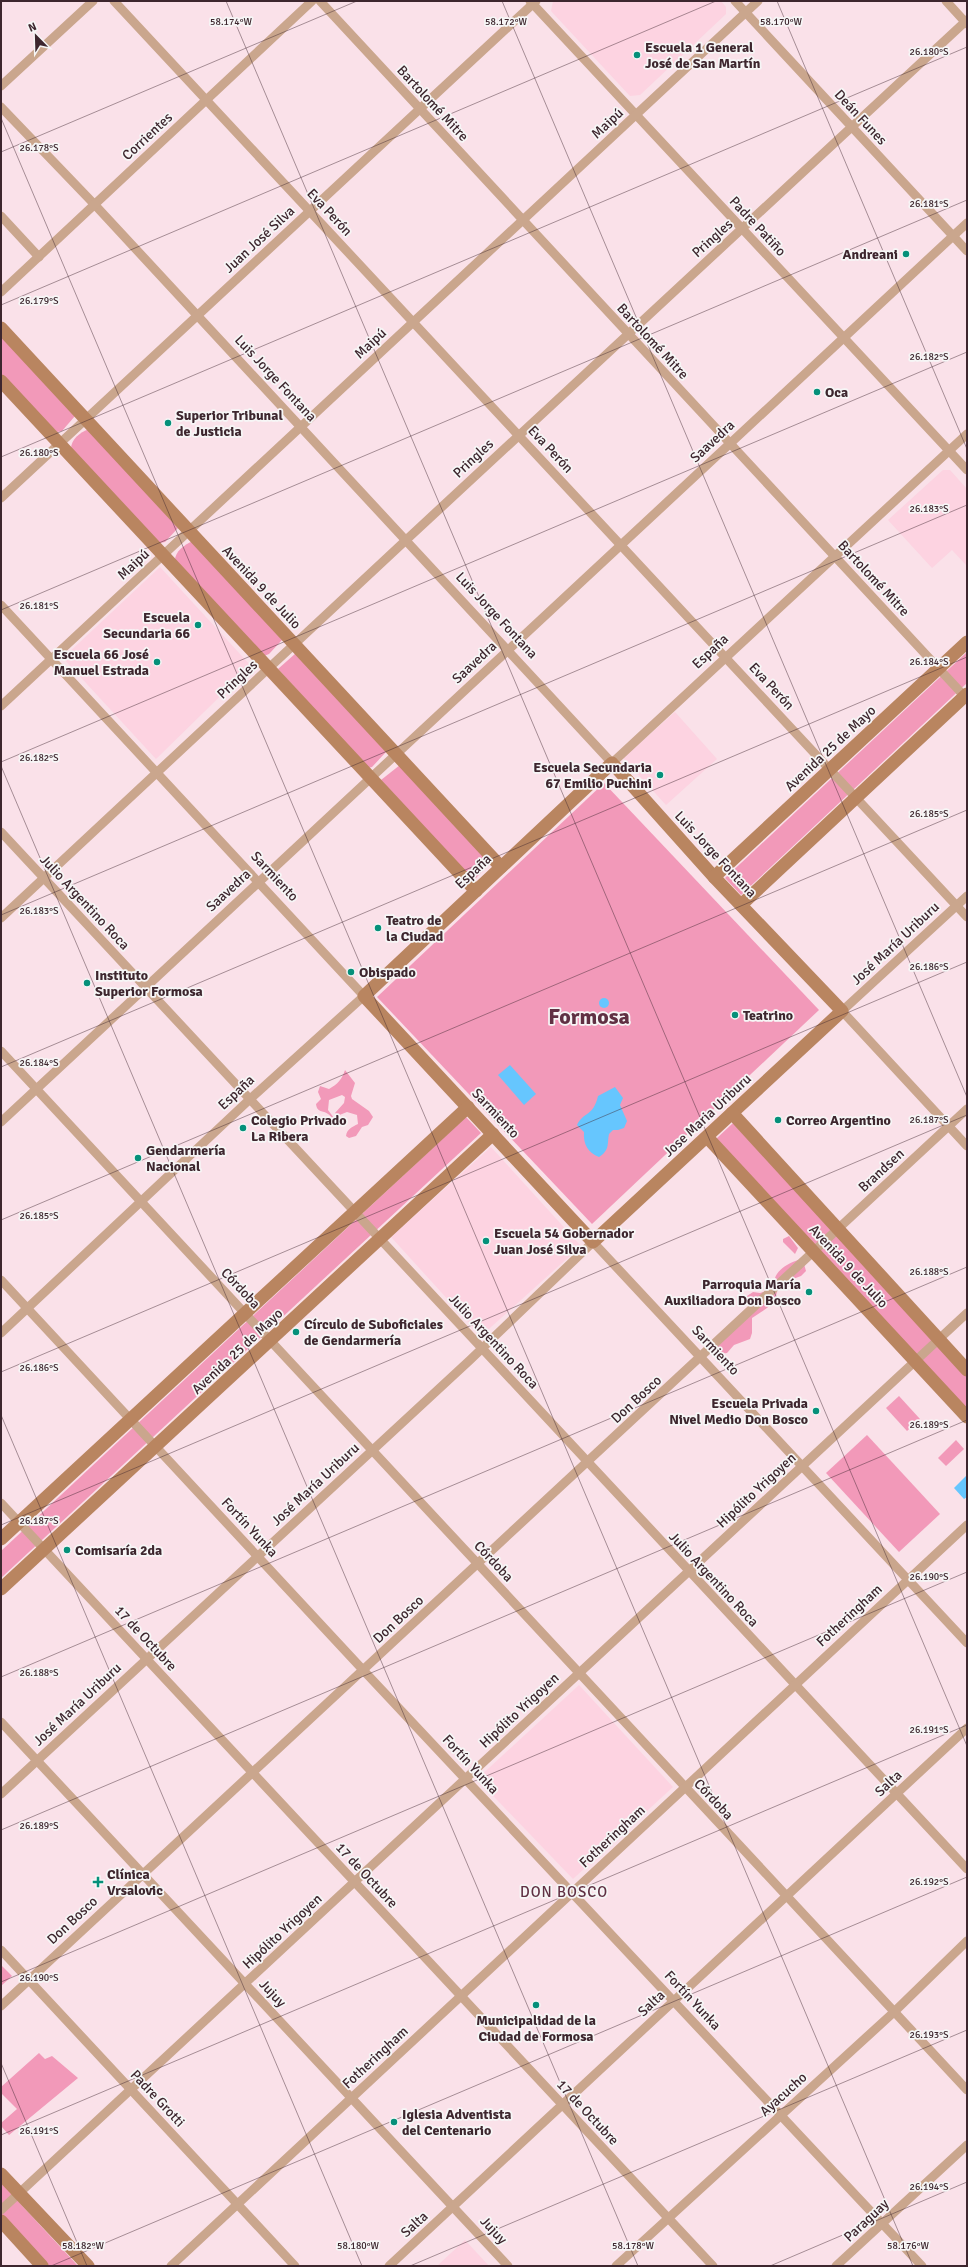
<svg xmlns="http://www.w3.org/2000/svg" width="968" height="2267" viewBox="0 0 968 2267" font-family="Signika,sans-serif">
  <rect width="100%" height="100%" fill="#fae1e9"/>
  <g fill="#fdd3e1">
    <polygon points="553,1 721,1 726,7 726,14 640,95 630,96 551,11"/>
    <polygon points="943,470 950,470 967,489 967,566 952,550 932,568 888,520"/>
    <polygon points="160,567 251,666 156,759 63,658"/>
    <polygon points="675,712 717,759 666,805 623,758"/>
    <polygon points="491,1147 581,1246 481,1336 391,1237"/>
    <polygon points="579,1685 673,1787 573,1879 477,1779"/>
    <polygon points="465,2240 489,2266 437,2266"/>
  </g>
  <g fill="#f299b9">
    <polygon points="1,333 75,416 62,431 57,432 1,375"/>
    <path d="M89,429L178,528L165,542L160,543L71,451C70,440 79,433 89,429Z"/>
    <path d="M193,541L282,640L269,654L264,656L175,562C174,552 184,545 193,541Z"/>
    <polygon points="967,652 967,683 741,895 725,878"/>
    <polygon points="296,653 386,752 372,767 368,768 278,669"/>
    <polygon points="400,765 488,858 489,864 476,878 471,880 381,780"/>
    <polygon points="604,783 819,1010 592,1224 377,997"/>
    <path d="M345,1070L355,1083L351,1096L352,1099L369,1111L373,1117L368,1125L362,1127L356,1136L349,1138L346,1136C347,1129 352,1127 358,1124L357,1115L347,1112L337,1116L335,1113L344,1103L345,1097L342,1095L329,1100L328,1110L334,1118V1122C330,1119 332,1116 328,1114C323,1110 317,1113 316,1104L321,1099L318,1092L320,1086L329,1089C338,1084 342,1079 345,1070Z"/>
    <polygon points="466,1117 481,1133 1,1578 1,1551"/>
    <polygon points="733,1123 967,1376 967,1410 716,1139"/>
    <polygon points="789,1236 798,1248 795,1254 783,1242 783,1239"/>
    <path d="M798,1260L804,1264L806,1271L801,1276L793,1279V1287L781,1286L775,1278C778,1269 789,1263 798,1260Z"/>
    <path d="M770,1290L777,1292C774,1307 763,1310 752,1318V1333L750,1339L734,1345L727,1353L720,1354L717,1351L711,1353L752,1305L751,1303L744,1302V1298L753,1292L760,1293Z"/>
    <polygon points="899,1396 920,1419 907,1431 886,1408"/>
    <polygon points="867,1435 940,1514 899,1552 826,1473"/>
    <polygon points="956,1440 964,1449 946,1466 938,1458"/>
    <polygon points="1,1965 12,1976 1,1986"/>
    <polygon points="39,2053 45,2059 52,2056 78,2078 9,2135 1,2126 1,2123 17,2109 1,2093 1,2087"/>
    <polygon points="1,2183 78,2266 49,2266 1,2215"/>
  </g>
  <g fill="#66c6fe">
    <circle cx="604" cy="1003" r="5"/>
    <polygon points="510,1065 536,1094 524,1105 498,1075"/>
    <path d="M615,1087L623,1098L620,1105L627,1121L624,1128L618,1130H613L609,1134C607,1144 610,1150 599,1157C588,1153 583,1144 584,1132L577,1125C584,1111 593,1117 598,1096Z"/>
    <polygon points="967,1475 967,1497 964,1499 954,1488"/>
  </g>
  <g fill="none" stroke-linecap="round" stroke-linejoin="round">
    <g stroke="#caa68d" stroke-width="9">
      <polyline points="114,1 967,917"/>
      <polyline points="320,1 967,699"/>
      <polyline points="530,1 967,470"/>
      <polyline points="735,1 967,251"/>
      <polyline points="946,1 967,24"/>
      <polyline points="1,86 93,1"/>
      <polyline points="1,107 95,205 612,763 967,434"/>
      <polyline points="1,216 39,257"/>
      <polyline points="1,292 312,1"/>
      <polyline points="1,498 536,1"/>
      <polyline points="1,605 364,996 249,1100 1,1333"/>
      <polyline points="1,706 758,1"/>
      <polyline points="1,832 967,1869"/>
      <polyline points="967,896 842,1011 967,1146"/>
      <polyline points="1,918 405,541 967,20"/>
      <polyline points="1,1051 967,2090"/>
      <polyline points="1,1122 967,223"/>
      <polyline points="1,1280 364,1671 922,2266"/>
      <polyline points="1,1503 713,2266"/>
      <polyline points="1,1722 508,2266"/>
      <polyline points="1,1794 470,1360 593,1242 967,1643"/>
      <polyline points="1,1950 295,2266"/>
      <polyline points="1,2006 967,1109"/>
      <polyline points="1,2210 967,1313"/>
      <polyline points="171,2266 967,1525"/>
      <polyline points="389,2266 967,1728"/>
      <polyline points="616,2266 894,2012 967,1941"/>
      <polyline points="836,2266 967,2145"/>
    </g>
    <g stroke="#b98560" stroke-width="13">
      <polyline points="1,328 501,867"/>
      <polyline points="1,381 476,891"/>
      <polygon points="612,763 714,877 842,1011 593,1242 364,996"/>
      <polyline points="714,877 967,642"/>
      <polyline points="741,905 967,694"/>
      <polyline points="732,1113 967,1370"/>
      <polyline points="707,1137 967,1417"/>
      <polyline points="1,1539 468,1107"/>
      <polyline points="1,1589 493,1134"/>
      <polyline points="1,2174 88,2266"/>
      <polyline points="1,2221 42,2266"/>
    </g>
  </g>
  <path fill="none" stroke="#3d262e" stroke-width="1" stroke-opacity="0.45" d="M226,1L967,1746M502,1L967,1097M777,1L967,449M1,118L913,2266M1,152L357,1M1,305L716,1M1,457L967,47M1,610L967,200M1,762L967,352M1,766L638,2266M1,915L967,505M1,1067L967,657M1,1220L967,810M1,1372L967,962M1,1415L362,2266M1,1525L967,1115M1,1677L967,1267M1,1830L967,1420M1,1982L967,1572M1,2063L87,2266M1,2135L967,1725M51,2266L967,1877M410,2266L967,2030M770,2266L967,2182"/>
  <g fill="#05907a" stroke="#f6f6f6" stroke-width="1.5">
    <circle cx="637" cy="55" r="4"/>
    <circle cx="906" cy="254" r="4"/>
    <circle cx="817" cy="392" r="4"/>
    <circle cx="168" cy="423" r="4"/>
    <circle cx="198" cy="625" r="4"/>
    <circle cx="157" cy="662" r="4"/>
    <circle cx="660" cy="775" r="4"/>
    <circle cx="378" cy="928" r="4"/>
    <circle cx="351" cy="972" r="4"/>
    <circle cx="87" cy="983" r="4"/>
    <circle cx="735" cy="1015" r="4"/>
    <circle cx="778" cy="1120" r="4"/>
    <circle cx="243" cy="1128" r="4"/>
    <circle cx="138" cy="1158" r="4"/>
    <circle cx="486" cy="1241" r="4"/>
    <circle cx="809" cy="1292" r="4"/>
    <circle cx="296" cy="1332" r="4"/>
    <circle cx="816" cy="1411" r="4"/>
    <circle cx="67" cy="1550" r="4"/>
    <path d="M96 1876h4v4h4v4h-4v4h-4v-4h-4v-4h4z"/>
    <circle cx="536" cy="2005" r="4"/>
    <circle cx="394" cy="2122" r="4"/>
  </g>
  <g text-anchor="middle" stroke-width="3.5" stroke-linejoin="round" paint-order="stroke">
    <g font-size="14" font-weight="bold" fill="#3d262e" stroke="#f6f6f6" text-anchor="start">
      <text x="645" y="52">Escuela 1 General<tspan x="645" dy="16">José de San Martín</tspan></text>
      <text x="898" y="259" text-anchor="end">Andreani</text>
      <text x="825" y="397">Oca</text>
      <text x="176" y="420">Superior Tribunal<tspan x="176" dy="16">de Justicia</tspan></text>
      <text x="190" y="622" text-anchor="end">Escuela<tspan x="190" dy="16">Secundaria 66</tspan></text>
      <text x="149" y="659" text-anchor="end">Escuela 66 José<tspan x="149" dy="16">Manuel Estrada</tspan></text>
      <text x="652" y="772" text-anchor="end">Escuela Secundaria<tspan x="652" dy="16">67 Emilio Puchini</tspan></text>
      <text x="386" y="925">Teatro de<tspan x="386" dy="16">la Ciudad</tspan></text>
      <text x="359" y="977">Obispado</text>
      <text x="95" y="980">Instituto<tspan x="95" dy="16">Superior Formosa</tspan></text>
      <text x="743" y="1020">Teatrino</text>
      <text x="251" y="1125">Colegio Privado<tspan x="251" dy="16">La Ribera</tspan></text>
      <text x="786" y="1125">Correo Argentino</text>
      <text x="146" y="1155">Gendarmería<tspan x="146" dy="16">Nacional</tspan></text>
      <text x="494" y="1238">Escuela 54 Gobernador<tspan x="494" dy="16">Juan José Silva</tspan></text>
      <text x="801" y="1289" text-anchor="end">Parroquia María<tspan x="801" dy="16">Auxiliadora Don Bosco</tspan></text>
      <text x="304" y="1329">Círculo de Suboficiales<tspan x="304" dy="16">de Gendarmería</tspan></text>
      <text x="808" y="1408" text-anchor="end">Escuela Privada<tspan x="808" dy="16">Nivel Medio Don Bosco</tspan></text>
      <text x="75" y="1555">Comisaría 2da</text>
      <text x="107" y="1879">Clínica<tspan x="107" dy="16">Vrsalovic</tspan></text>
      <text x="536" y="2025" text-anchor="middle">Municipalidad de la<tspan x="536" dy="16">Ciudad de Formosa</tspan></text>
      <text x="402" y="2119">Iglesia Adventista<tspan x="402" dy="16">del Centenario</tspan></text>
    </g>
    <g font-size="14" fill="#3d262e" stroke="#f6f6f6">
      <text transform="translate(433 103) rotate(47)" y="5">Bartolomé Mitre</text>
      <text transform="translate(861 117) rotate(47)" y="5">Deán Funes</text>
      <text transform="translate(607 123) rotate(-43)" y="5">Maipú</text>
      <text transform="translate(147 136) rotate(-43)" y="5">Corrientes</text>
      <text transform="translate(330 212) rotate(47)" y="5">Eva Perón</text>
      <text transform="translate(758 226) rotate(47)" y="5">Padre Patiño</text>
      <text transform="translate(712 238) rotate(-42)" y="5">Pringles</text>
      <text transform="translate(259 239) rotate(-43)" y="5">Juan José Silva</text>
      <text transform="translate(653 341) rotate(47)" y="5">Bartolomé Mitre</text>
      <text transform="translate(370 343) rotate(-43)" y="5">Maipú</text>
      <text transform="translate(276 378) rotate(47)" y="5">Luis Jorge Fontana</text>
      <text transform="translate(712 441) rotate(-43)" y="5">Saavedra</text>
      <text transform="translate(551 449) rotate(47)" y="5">Eva Perón</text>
      <text transform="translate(473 458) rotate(-43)" y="5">Pringles</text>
      <text transform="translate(133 564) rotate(-43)" y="5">Maipú</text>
      <text transform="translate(874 578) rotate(47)" y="5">Bartolomé Mitre</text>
      <text transform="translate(262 587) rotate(47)" y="5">Avenida 9 de Julio</text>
      <text transform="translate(497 615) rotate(47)" y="5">Luis Jorge Fontana</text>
      <text transform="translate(710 651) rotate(-43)" y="5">España</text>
      <text transform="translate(474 662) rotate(-43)" y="5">Saavedra</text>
      <text transform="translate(237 679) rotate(-43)" y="5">Pringles</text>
      <text transform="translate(772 686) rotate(47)" y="5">Eva Perón</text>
      <text transform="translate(830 748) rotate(-43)" y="5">Avenida 25 de Mayo</text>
      <text transform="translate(716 854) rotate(47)" y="5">Luis Jorge Fontana</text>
      <text transform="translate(473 871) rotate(-43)" y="5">España</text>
      <text transform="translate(275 876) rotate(47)" y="5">Sarmiento</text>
      <text transform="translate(228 890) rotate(-43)" y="5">Saavedra</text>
      <text transform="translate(85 902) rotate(47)" y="5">Julio Argentino Roca</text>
      <text transform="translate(895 943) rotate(-43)" y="5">José María Uriburu</text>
      <text transform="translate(236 1092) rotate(-43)" y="5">España</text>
      <text transform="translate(496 1113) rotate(47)" y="5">Sarmiento</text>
      <text transform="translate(707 1115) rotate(-43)" y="5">Jose Maria Uriburu</text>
      <text transform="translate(881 1170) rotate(-43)" y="5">Brandsen</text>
      <text transform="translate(849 1266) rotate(47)" y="5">Avenida 9 de Julio</text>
      <text transform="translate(241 1288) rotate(47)" y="5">Córdoba</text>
      <text transform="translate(494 1341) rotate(47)" y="5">Julio Argentino Roca</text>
      <text transform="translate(716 1350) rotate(47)" y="5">Sarmiento</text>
      <text transform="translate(237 1351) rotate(-43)" y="5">Avenida 25 de Mayo</text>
      <text transform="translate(636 1399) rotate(-43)" y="5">Don Bosco</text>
      <text transform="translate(315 1484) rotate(-43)" y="5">José María Uriburu</text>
      <text transform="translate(756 1490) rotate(-43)" y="5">Hipólito Yrigoyen</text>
      <text transform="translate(250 1527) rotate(47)" y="5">Fortín Yunka</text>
      <text transform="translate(494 1561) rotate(47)" y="5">Córdoba</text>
      <text transform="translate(714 1579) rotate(47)" y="5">Julio Argentino Roca</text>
      <text transform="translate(849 1615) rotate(-43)" y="5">Fotheringham</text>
      <text transform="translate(398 1619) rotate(-43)" y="5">Don Bosco</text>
      <text transform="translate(146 1638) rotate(47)" y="5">17 de Octubre</text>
      <text transform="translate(77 1704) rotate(-43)" y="5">José María Uriburu</text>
      <text transform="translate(519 1710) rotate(-43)" y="5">Hipólito Yrigoyen</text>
      <text transform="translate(471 1764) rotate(47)" y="5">Fortín Yunka</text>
      <text transform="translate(888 1783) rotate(-43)" y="5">Salta</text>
      <text transform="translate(714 1799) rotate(47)" y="5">Córdoba</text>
      <text transform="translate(612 1836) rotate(-43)" y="5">Fotheringham</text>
      <text transform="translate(367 1875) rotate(47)" y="5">17 de Octubre</text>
      <text transform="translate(72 1920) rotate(-43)" y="5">Don Bosco</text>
      <text transform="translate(282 1931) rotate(-43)" y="5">Hipólito Yrigoyen</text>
      <text transform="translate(273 1993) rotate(47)" y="5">Jujuy</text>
      <text transform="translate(693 2000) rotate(47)" y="5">Fortín Yunka</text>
      <text transform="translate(651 2003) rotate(-43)" y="5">Salta</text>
      <text transform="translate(375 2057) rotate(-43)" y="5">Fotheringham</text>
      <text transform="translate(783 2094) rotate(-42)" y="5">Ayacucho</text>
      <text transform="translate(158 2098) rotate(47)" y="5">Padre Grotti</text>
      <text transform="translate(588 2112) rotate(47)" y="5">17 de Octubre</text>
      <text transform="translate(866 2220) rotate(-43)" y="5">Paraguay</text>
      <text transform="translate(414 2224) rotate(-42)" y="5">Salta</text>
      <text transform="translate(494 2230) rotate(47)" y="5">Jujuy</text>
    </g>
    <g font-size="15" letter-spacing="1" fill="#603043" stroke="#f6f6f6">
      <text x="564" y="1897">DON BOSCO</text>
    </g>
    <g font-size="22" font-weight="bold" fill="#603043" stroke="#f6f6f6">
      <text x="589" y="1024">Formosa</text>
    </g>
  </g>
  <g font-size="10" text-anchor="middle" fill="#3d262e" stroke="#f6f6f6" stroke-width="3.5" stroke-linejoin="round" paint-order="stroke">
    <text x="231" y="25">58.174°W</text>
    <text x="506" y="25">58.172°W</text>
    <text x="781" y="25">58.170°W</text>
    <text x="929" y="55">26.180°S</text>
    <text x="39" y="151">26.178°S</text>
    <text x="929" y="207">26.181°S</text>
    <text x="39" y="304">26.179°S</text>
    <text x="929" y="360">26.182°S</text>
    <text x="39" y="456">26.180°S</text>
    <text x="929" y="512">26.183°S</text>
    <text x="39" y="609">26.181°S</text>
    <text x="929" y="665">26.184°S</text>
    <text x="39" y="761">26.182°S</text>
    <text x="929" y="817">26.185°S</text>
    <text x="39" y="914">26.183°S</text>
    <text x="929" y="970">26.186°S</text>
    <text x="39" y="1066">26.184°S</text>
    <text x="929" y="1123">26.187°S</text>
    <text x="39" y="1219">26.185°S</text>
    <text x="929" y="1275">26.188°S</text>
    <text x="39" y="1371">26.186°S</text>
    <text x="929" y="1428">26.189°S</text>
    <text x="39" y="1524">26.187°S</text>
    <text x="929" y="1580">26.190°S</text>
    <text x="39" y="1676">26.188°S</text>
    <text x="929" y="1733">26.191°S</text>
    <text x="39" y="1829">26.189°S</text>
    <text x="929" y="1885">26.192°S</text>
    <text x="39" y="1981">26.190°S</text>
    <text x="929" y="2038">26.193°S</text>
    <text x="39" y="2134">26.191°S</text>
    <text x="929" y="2190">26.194°S</text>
    <text x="83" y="2249">58.182°W</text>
    <text x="358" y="2249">58.180°W</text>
    <text x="633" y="2249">58.178°W</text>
    <text x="908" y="2249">58.176°W</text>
  </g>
  <rect width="968" height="2267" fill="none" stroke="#3d262e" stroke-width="4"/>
  <g transform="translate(36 36) rotate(337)" stroke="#f6f6f6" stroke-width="3" paint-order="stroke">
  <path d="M0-3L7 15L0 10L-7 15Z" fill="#3d262e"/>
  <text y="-6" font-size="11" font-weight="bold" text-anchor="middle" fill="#3d262e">N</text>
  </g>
</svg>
